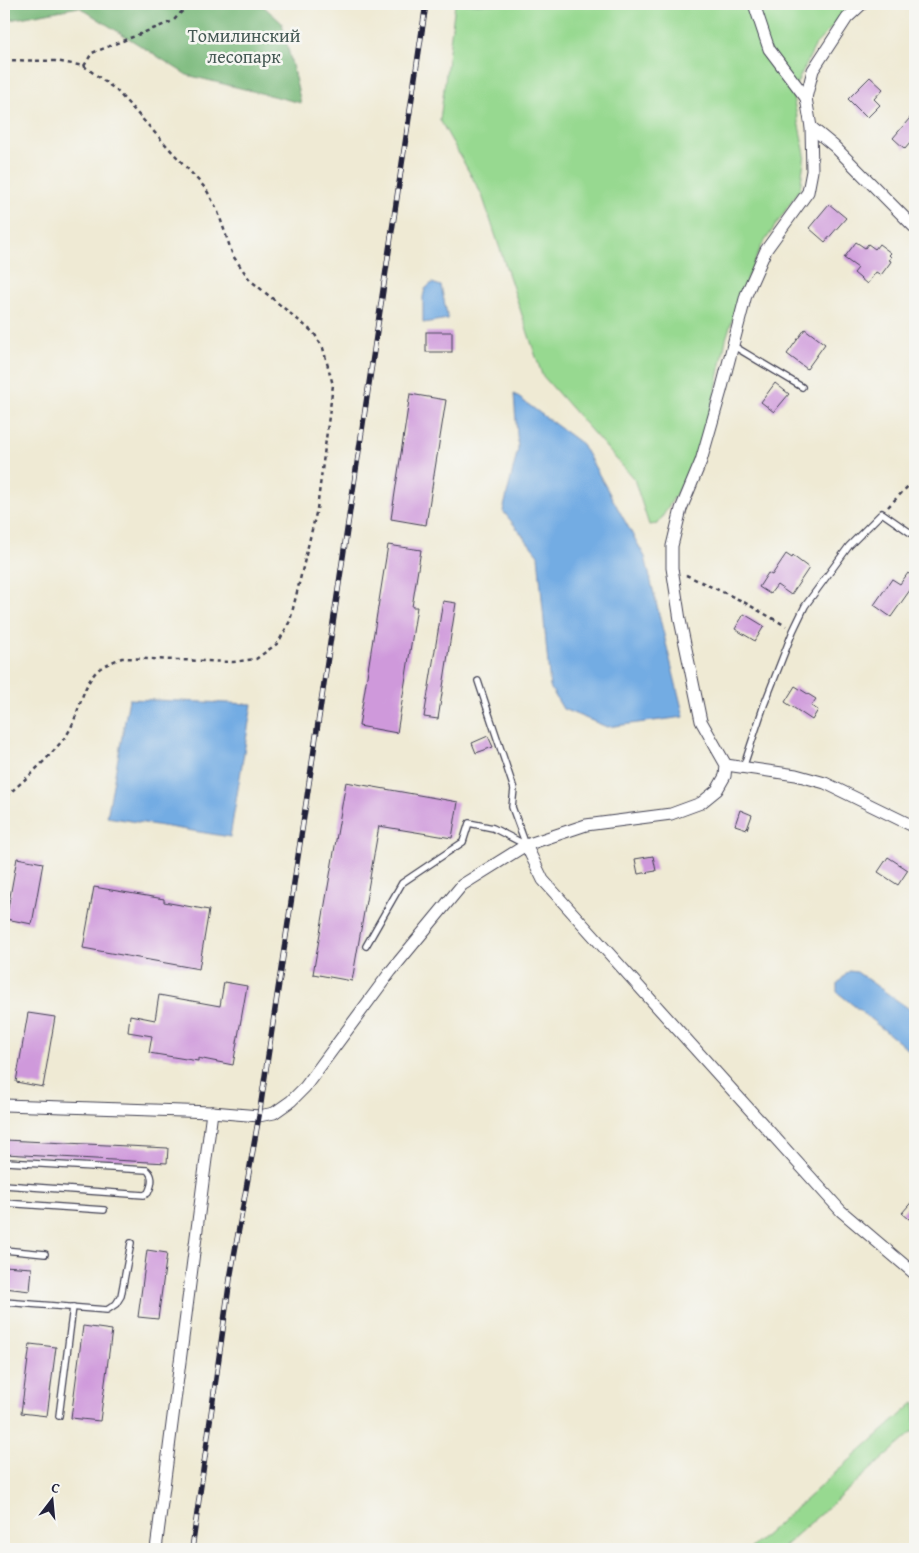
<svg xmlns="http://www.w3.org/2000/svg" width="919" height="1553" viewBox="0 0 919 1553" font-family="'Gentium Book Plus',serif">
  <rect width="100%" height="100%" fill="#f6f6f2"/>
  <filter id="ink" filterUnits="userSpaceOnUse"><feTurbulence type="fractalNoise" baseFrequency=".02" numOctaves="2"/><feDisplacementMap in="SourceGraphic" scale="10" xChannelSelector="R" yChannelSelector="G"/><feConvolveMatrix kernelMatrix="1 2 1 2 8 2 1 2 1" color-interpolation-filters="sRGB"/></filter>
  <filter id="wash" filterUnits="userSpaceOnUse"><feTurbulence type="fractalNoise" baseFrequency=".0096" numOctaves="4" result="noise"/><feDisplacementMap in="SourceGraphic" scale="20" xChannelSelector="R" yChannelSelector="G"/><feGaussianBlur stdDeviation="1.12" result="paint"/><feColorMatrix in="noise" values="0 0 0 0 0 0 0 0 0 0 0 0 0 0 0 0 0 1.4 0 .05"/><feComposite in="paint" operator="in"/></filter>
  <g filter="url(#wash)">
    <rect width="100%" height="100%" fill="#efead4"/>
    <g fill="#97d990" stroke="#5c7e66">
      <polygon points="455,4 854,4 816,44 792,93 805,154 800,189 761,247 741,292 726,339 716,389 697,459 658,524 649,525 634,479 542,375 482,195 440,120"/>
      <polygon points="915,1402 915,1430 781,1549 750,1549"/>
    </g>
    <polygon fill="#79b97a" stroke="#4e6e5a" points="4,4 261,4 282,23 301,103 187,75 79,7 4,21"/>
    <g fill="#73ace3" stroke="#4a678f">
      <polygon points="432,283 441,286 448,319 423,323 423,297 425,289"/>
      <polygon points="514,394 582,444 645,557 684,717 607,727 563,709 550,687 538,555 503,511 518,449"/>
      <polygon points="129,699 252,704 230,837 107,817"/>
      <polygon points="849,971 857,972 915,1013 915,1055 837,992 837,984"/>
    </g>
    <g id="blocks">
      <g fill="#cf99db">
        <polygon points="870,77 883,89 874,99 880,105 867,118 848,99"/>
        <polygon points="915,112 915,137 905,149 893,138"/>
        <polygon points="829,204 846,218 825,242 809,228"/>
        <polygon points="856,242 865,248 868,244 875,249 879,244 891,253 889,255 891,257 889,260 891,261 890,263 881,275 876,272 867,284 854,273 858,268 844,258"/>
        <polygon points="805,329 825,344 807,369 787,354"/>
        <rect x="426" y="332" width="26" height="20"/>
        <polygon points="775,383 789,394 774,412 761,402"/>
        <polygon points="410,394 446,400 426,525 391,519"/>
        <polygon points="388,545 421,550 412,607 417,607 397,733 359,726"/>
        <polygon points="786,554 792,558 793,556 809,568 791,595 777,585 770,594 759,587 768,573 772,575"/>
        <polygon points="908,573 915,578 915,583 891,617 874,605 892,579 900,584"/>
        <polygon points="443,601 456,603 438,719 424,717"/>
        <polygon points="744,614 764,626 755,641 735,629"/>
        <polygon points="795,686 816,699 811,706 818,710 812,720 785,702"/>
        <polygon points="488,736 493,747 476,753 472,743"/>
        <polygon points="346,782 458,802 452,838 379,826 352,981 313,974"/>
        <polygon points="740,810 752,815 747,829 735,825"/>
        <polygon points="653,856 656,871 638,874 635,859"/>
        <polygon points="888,857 908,870 898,885 878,872"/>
        <polygon points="17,858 43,863 32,924 6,919"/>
        <polygon points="94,887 164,899 164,902 209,910 199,969 83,948"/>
        <polygon points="224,982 247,986 233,1065 198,1058 198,1061 149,1053 152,1036 128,1032 130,1015 155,1020 159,995 220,1006"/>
        <polygon points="28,1013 55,1017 43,1087 16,1082"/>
        <polygon points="5,1140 168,1148 167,1163 5,1154"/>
        <polygon points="915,1198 915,1224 902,1213"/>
        <polygon points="147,1250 167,1253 158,1319 138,1317"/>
        <polygon points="4,1266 32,1268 30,1291 4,1288"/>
        <polygon points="83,1326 112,1330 100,1421 71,1418"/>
        <polygon points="30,1344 56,1347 47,1416 21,1413"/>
      </g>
    </g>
  </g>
  <g filter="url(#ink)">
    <use href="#blocks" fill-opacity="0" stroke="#414052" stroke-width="1"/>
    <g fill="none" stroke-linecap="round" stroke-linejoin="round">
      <g stroke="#414052" stroke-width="8">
        <g id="lane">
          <polyline points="732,345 802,387"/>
          <polyline points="478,681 514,789 512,807 526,845"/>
          <polyline points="743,768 764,705 793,631 805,606 849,546 882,513 915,536"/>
          <polyline points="366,946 402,883 463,842 469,823 493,828 526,845"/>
          <path d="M4,1160L6,1162L147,1170C154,1176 152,1185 148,1193L144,1195L4,1185"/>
          <polyline points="4,1203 104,1210"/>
          <polyline points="4,1250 45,1254"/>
          <polyline points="4,1302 107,1310 116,1304 121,1296 131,1243"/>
          <polyline points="4,1408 6,1408"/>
          <polyline points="59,1416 73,1307"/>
        </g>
      </g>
      <g stroke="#414052" stroke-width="13">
        <g id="street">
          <polyline points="754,4 769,49 806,98"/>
          <polyline points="811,127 834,146 915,228"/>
          <polyline points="726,765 796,775 825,783 915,827"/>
          <polyline points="526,845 543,880 841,1211 915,1274"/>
          <polyline points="4,1105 212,1112 259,1116 274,1113 291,1101 305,1087 391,971 462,885 526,845 586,825 671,814 701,803 717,790 725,776 726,765 701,721 680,620 672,568 672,546 681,509 701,461 721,391 746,295 766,250 808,192 812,171 811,127 806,98 813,70 847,18 862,4"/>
          <polyline points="156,1549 212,1112"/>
        </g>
      </g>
      <g stroke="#414052" stroke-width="2.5" stroke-dasharray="4 4" stroke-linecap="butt">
        <path d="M4,60L55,61L84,66L116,90L206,189L217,209L233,256L250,280L314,333L323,348L333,385L317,509L290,621L278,643L256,659L233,662L122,658C114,661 104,665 98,670C80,687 80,716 66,736C48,759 26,779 4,798"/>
        <polyline points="84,66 92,53 173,21 189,4"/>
        <polyline points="888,507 915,479"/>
        <polyline points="686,575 740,600 786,626"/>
      </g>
      <use href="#lane" stroke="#fff" stroke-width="5.5"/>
      <use href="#street" stroke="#fff" stroke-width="11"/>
      <g stroke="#22223b" stroke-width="5.5">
        <polyline id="rail" points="192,1549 230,1279 259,1116 426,4"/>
      </g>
      <use href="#rail" stroke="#f6f6f2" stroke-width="4" stroke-dasharray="11" stroke-linecap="butt"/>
    </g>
  </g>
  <g text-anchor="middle" stroke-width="5" stroke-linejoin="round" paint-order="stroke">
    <g font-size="18" fill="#455954" stroke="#f6f6f2">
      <text x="244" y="42">Томилинский<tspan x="244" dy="21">лесопарк</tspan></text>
    </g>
  </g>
  <rect width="919" height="1553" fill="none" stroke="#f6f6f2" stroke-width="20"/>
  <g transform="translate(52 1500) rotate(16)" stroke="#f6f6f2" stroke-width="4" paint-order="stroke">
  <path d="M0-4L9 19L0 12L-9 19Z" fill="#22223b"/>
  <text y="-8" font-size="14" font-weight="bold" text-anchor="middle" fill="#22223b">С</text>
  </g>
</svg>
